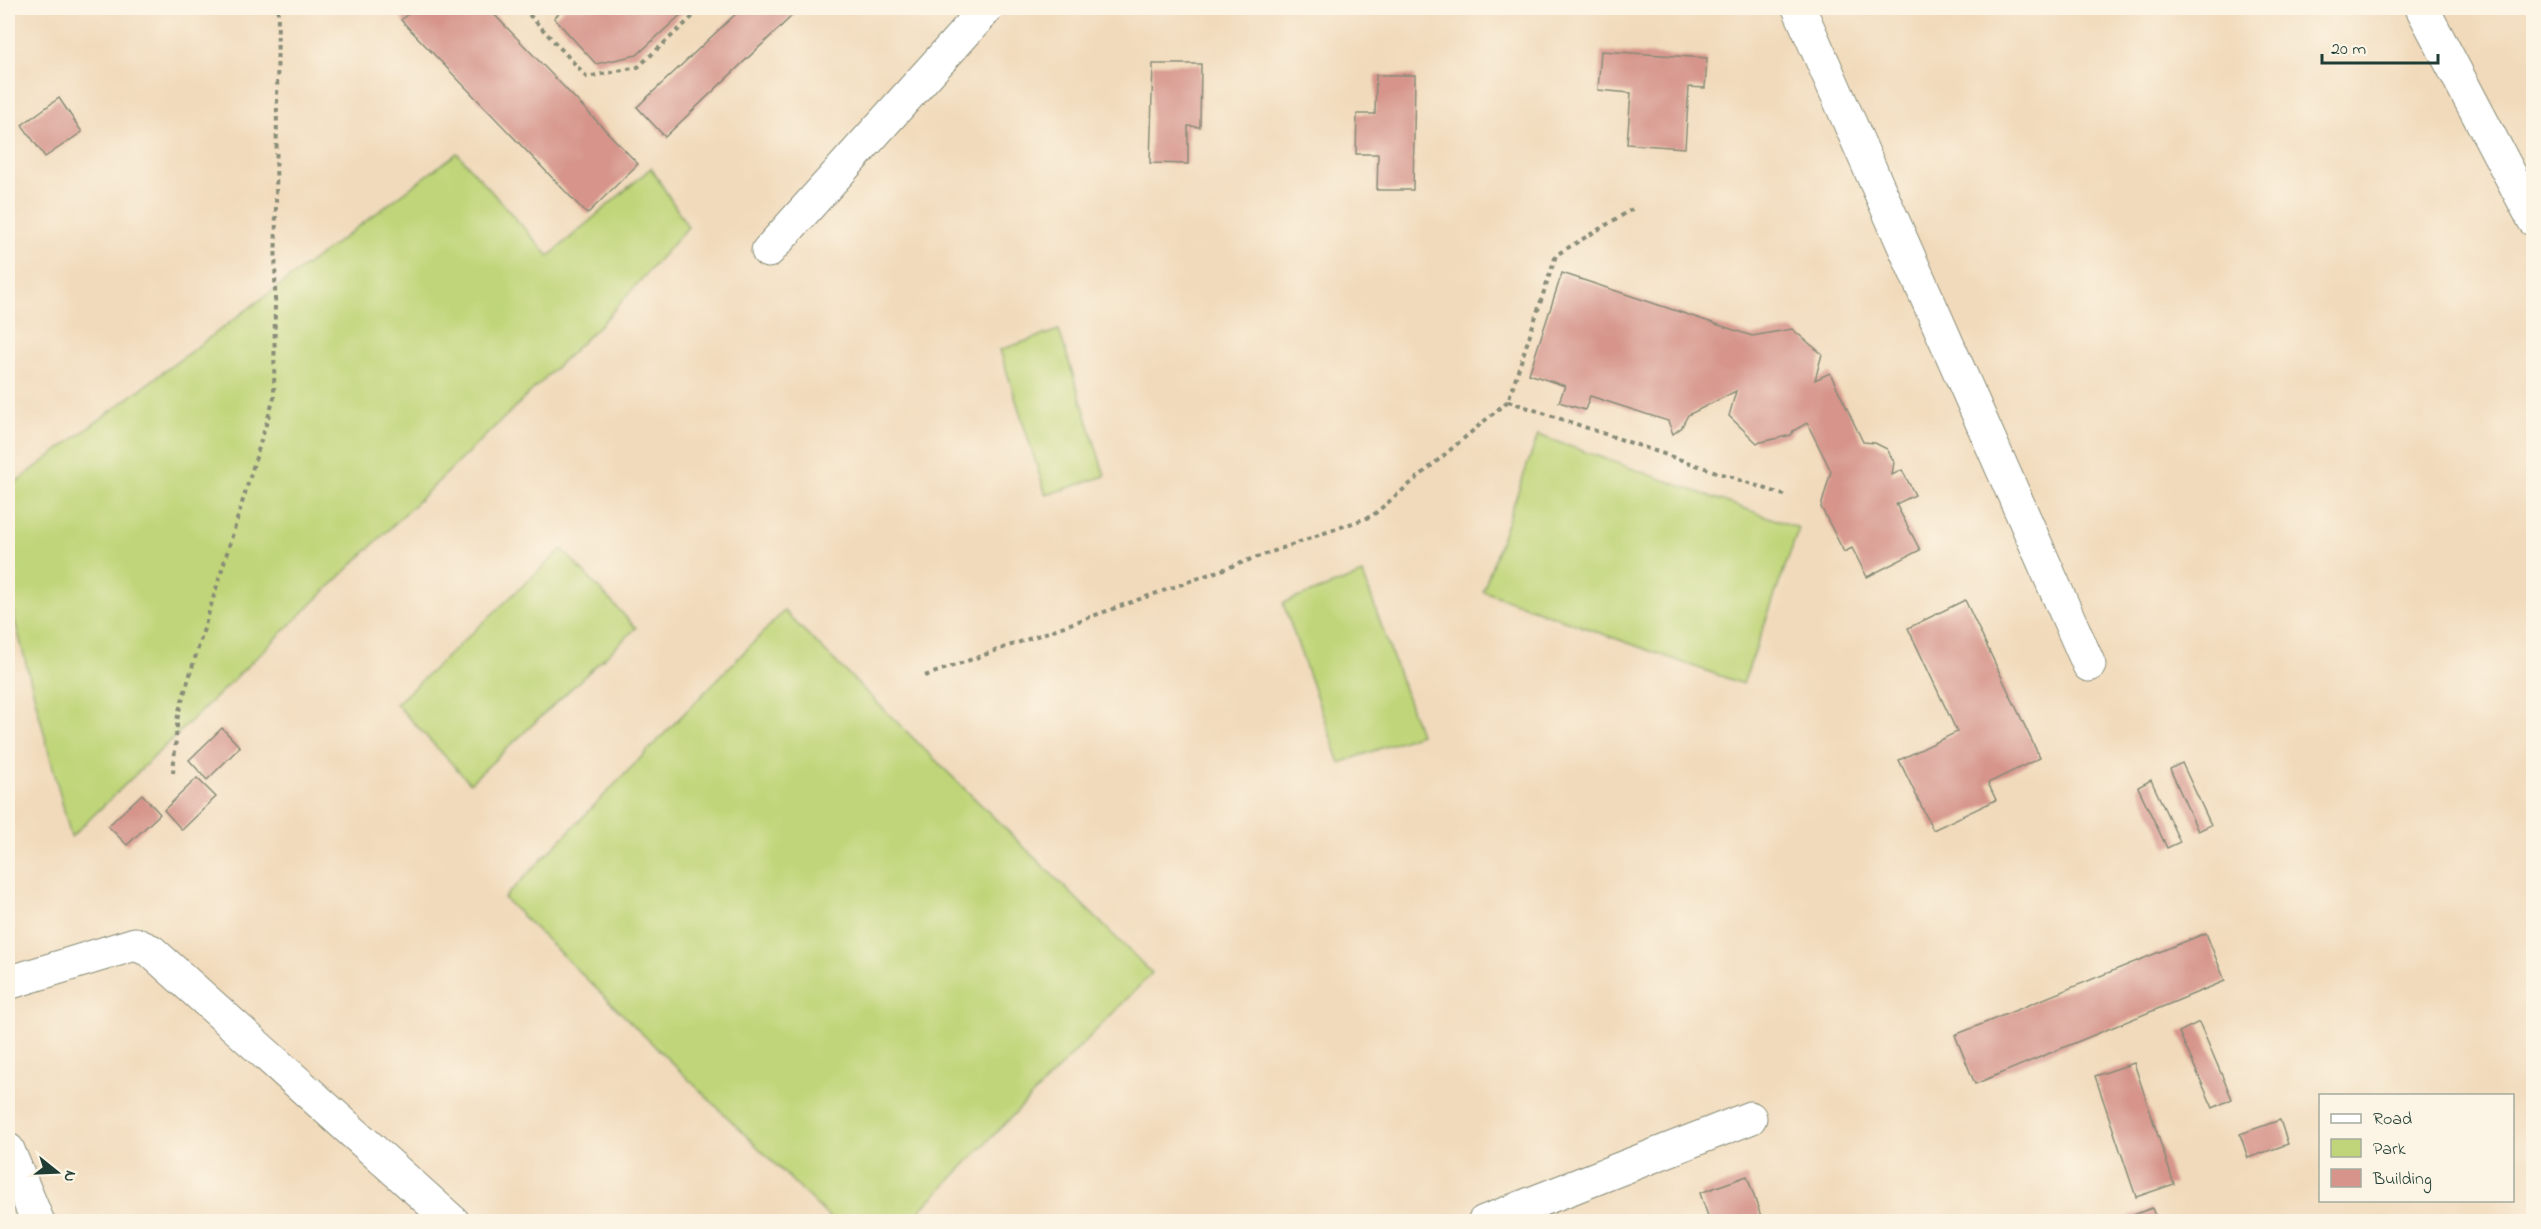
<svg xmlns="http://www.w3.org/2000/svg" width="2541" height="1229" viewBox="0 0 2541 1229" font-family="'Indie Flower',sans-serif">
  <rect width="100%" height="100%" fill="#fcf5e5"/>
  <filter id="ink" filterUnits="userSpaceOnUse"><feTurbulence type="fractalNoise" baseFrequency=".0167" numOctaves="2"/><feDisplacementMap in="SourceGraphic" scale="12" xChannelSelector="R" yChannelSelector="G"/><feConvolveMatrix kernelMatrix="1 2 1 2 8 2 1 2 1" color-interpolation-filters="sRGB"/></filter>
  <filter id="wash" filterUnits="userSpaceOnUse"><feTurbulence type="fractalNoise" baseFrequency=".008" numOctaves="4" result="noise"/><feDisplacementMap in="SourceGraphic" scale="24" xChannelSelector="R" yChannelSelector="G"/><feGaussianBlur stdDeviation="1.35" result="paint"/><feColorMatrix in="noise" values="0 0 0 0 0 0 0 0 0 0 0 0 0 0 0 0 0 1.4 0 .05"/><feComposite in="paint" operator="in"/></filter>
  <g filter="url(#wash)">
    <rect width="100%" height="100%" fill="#f1dabb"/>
    <g fill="#c0d579" stroke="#708956" stroke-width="1.5">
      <polygon points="457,153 549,256 651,168 688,227 606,319 71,837 8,594 8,488"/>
      <polygon points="1059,330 1105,476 1046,495 1000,350"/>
      <polygon points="1538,435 1799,528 1743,684 1483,591"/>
      <polygon points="562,549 636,628 470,783 396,704"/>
      <polygon points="1363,574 1420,734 1340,763 1283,603"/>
      <polygon points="784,611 1152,973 910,1221 833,1221 504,898"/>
    </g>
    <g id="blocks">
      <g fill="#d6948b">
        <polygon points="404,8 488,8 638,164 587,214 401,20 409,13"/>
        <polygon points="565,8 688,8 637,55 596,64 554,18"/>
        <polygon points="742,8 790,8 795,13 665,137 637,107"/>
        <polygon points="1601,51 1707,58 1705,88 1689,87 1685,148 1627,144 1631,93 1598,90"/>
        <polygon points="1153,64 1201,64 1200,127 1188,126 1188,164 1150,163"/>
        <polygon points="1376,75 1415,75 1413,190 1377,190 1378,154 1356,154 1357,114 1375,114"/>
        <polygon points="59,98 82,132 45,157 22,125"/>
        <polygon points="1562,273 1752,336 1792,329 1822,354 1815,380 1830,373 1863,442 1875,443 1887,449 1894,462 1892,475 1902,470 1915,495 1896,504 1920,550 1867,577 1852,548 1844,552 1821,507 1831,471 1807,423 1793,431 1791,435 1757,443 1729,416 1736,391 1688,415 1681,428 1673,434 1668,421 1590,396 1585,410 1559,402 1565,386 1529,374"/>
        <polygon points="1965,600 2040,758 1988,783 1996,800 1933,830 1899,760 1957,732 1908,628"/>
        <polygon points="222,728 240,747 207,780 189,760"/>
        <polygon points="2182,763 2211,825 2198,831 2170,769"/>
        <polygon points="197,778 216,797 182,830 164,810"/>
        <polygon points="2151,780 2180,842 2167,848 2138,787"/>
        <polygon points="142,794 160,814 127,845 108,826"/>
        <polygon points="2206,933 2225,981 1975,1084 1955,1035"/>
        <polygon points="2199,1022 2232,1099 2213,1108 2179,1032"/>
        <polygon points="2134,1063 2174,1184 2136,1197 2095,1076"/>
        <polygon points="2280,1120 2288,1144 2248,1158 2240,1134"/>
        <polygon points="1747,1176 1763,1222 1710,1222 1700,1193"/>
        <polygon points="2152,1208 2157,1222 2117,1222 2117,1221"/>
      </g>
    </g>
  </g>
  <g filter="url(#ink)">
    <use href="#blocks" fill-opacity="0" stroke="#888c78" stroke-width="1.5"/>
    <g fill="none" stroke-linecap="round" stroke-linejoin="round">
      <g stroke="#888c78" stroke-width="35">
        <g id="minor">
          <polyline points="1799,8 2089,665"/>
          <polyline points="2422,8 2534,220"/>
          <polyline points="768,251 987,8"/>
          <polyline points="8,983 135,944 151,951 453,1222"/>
          <polyline points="1484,1222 1750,1118"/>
        </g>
      </g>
      <g stroke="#888c78" stroke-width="35">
        <polyline id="major" points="8,1150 38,1222"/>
      </g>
      <g stroke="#888c78" stroke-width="4" stroke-dasharray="4.5 4.5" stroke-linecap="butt">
        <polyline points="523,8 587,77 638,67 702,8"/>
        <polyline points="1508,401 1787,496"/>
        <polyline points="925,676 1372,516 1508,401 1556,255 1636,207"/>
        <polyline points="173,773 178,714 274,398 278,8"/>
      </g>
      <use href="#minor" stroke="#fff" stroke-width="33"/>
      <use href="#major" stroke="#fff" stroke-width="33"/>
    </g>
  </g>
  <rect width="2541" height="1229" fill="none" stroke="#fcf5e5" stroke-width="30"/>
  <rect x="2319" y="1094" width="195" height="108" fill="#fcf5e5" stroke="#a4ab9e" stroke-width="1.5"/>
  <rect x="2331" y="1114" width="30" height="9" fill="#ffffff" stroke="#a4ab9e" stroke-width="1.5"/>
  <text x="2373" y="1124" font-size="18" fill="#1f3d34">Road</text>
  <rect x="2331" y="1139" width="30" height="18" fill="#c0d579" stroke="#a4ab9e" stroke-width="1.5"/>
  <text x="2373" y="1154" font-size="18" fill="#1f3d34">Park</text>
  <rect x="2331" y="1169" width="30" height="18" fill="#d6948b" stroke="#a4ab9e" stroke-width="1.5"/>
  <text x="2373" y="1184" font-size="18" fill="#1f3d34">Building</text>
  <g transform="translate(57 1172) rotate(108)" stroke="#fcf5e5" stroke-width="4.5" paint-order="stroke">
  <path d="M0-4.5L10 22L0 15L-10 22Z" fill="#1f3d34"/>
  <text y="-9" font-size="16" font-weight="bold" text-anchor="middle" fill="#1f3d34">N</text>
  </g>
  <path d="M2322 54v9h116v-9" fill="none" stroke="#1f3d34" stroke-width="3"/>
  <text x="2331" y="54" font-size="18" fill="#1f3d34" stroke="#fcf5e5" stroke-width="4.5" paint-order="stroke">20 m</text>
</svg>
